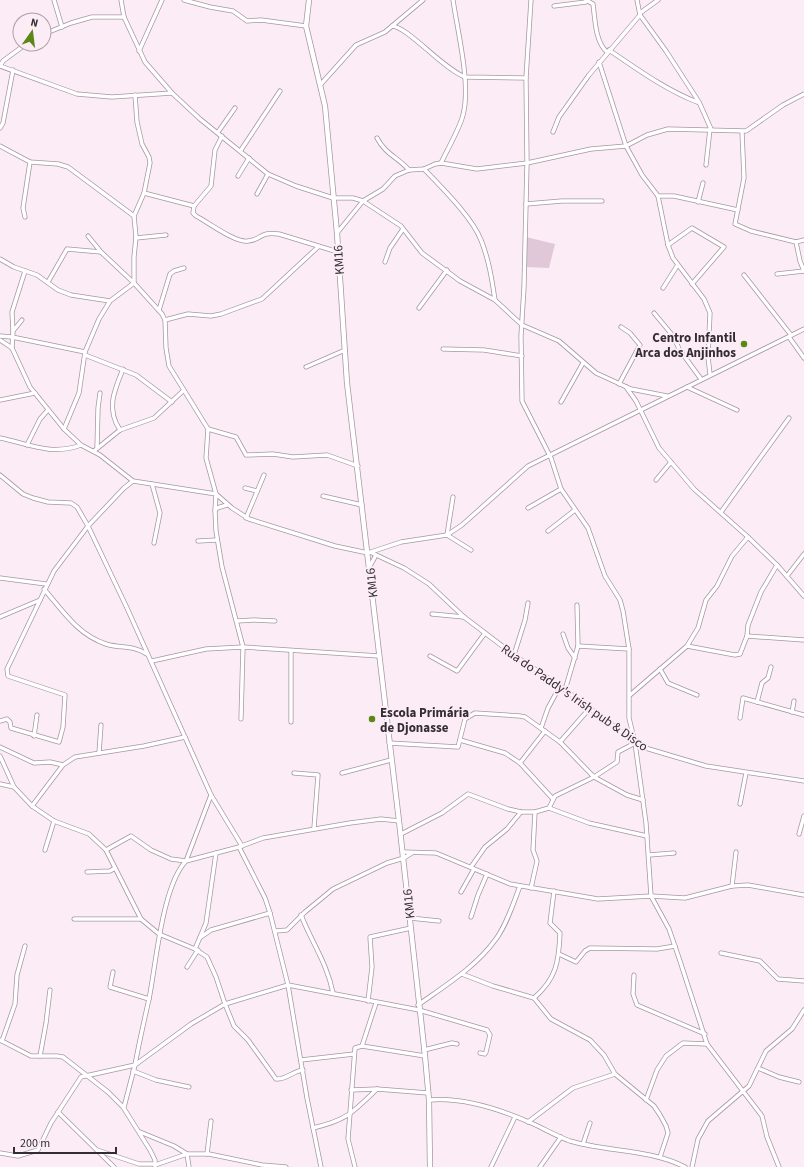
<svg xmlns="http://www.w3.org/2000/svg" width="804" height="1167" viewBox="0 0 804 1167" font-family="'Source Sans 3',sans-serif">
  <rect width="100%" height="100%" fill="#fcecf6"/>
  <polygon fill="#e1c8d8" points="526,237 555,244 549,268 526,267"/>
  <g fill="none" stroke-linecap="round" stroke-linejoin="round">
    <g stroke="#a697a1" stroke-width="5">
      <g id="minor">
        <polyline points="54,0 62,27"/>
        <polyline points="184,0 210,7 233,11 247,21 261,20 306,26"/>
        <polyline points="531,0 526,78 527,163 524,287 521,336 522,401 551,458 561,489 588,528 605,576 620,600 623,611 629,649 629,718 635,743 646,823 651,896 669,929 679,958 707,1044 762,1116 767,1137 779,1167"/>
        <path d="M586,0L593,4C595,18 595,42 607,52"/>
        <polyline points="554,6 586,2"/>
        <polyline points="640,13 658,0"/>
        <polyline points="640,15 666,51 699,102 711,129"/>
        <path d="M392,26C408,27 443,69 465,77L526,78"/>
        <polyline points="44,34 71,23 92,17 124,17"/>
        <path d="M609,50C637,69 666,90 697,102"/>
        <polyline points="139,51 162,0"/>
        <polyline points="599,62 626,146 642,175 658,196 668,245 673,258 704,299 710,313 708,357 710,374"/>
        <polyline points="0,66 77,94 112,97 172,93 145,62 124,17 121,0"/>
        <polyline points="0,66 3,61 26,44"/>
        <polyline points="321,84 356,45 385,32 423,0"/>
        <polyline points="172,93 200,119 268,174 296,186 333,198 353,198 363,201 401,226 422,253 460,281 495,300 522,325 559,341 596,373 631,389 667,396"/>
        <polyline points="0,128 3,123 13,70"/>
        <polyline points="218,132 235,108"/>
        <polyline points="553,132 559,117 589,75 640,15 637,0"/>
        <polyline points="742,132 744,178 735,224 751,231 796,242 804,240"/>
        <path d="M377,138C386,155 398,157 409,170"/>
        <polyline points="0,146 30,162 58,164 68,167 134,216"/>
        <polyline points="241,150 280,91"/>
        <path d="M441,163C447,150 460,128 463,115C471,84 458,34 453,0"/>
        <polyline points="706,165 710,129"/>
        <path d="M424,169C441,187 472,217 481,240C489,260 492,280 495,300"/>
        <polyline points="238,176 249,158"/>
        <polyline points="144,193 194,206 211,186 215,150 222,136"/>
        <polyline points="257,194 268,174"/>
        <polyline points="658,196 674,196 738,210"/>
        <polyline points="698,202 703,183"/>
        <polyline points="526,204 562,201 602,201"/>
        <path d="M194,206L193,213L196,216C208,222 235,243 248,241C262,240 259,231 279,234L338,252"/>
        <polyline points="25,217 23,208 30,162"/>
        <polyline points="337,233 363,201 383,189 395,176 409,170 424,169 435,164 441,163 477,169 527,163 591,149 626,146 647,135 668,129 746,131 783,105 804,94"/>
        <polyline points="88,236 101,252"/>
        <polyline points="136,238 166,235"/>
        <polyline points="796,242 800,261 804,271"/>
        <polyline points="668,245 692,228 724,247 692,284"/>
        <polyline points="0,259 14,267 37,275 58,290 71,295 110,301"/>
        <polyline points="385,262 390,248 403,229"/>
        <polyline points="777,274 804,271"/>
        <polyline points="744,275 791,335"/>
        <polyline points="48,282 67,249 101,252 134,283 162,314 165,320 166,348 169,366 208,429 206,458 216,494 232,508 249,519 335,546 368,553 401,542 447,535 462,525 528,466 804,329"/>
        <polyline points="134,283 134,257 136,237 134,216 144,193 150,163 149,157 142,144 137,122 135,95"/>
        <polyline points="663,288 677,266"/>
        <polyline points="419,308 447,270"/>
        <polyline points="159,310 170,274 174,271 184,268"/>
        <polyline points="654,313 674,337 679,349 701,379"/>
        <polyline points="165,320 188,314 211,316 221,314 262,299 318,247"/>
        <polyline points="13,331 12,312 25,271"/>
        <polyline points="0,336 12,337 85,352"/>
        <polyline points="789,337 804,358"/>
        <polyline points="0,340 12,348 30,387 64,429 81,445 100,455 133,481 216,494 215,511"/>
        <polyline points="12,348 13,331 22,320"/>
        <polyline points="443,349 484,350 522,356"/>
        <polyline points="85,355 136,375 172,402"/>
        <polyline points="306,367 345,350"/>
        <polyline points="619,384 640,345 630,333 621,327"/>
        <polyline points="626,387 636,401 659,448 694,489 748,537 777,565 804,596"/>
        <polyline points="687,387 737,410"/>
        <polyline points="0,400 35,393"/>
        <polyline points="561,402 583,363"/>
        <polyline points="64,429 79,393 85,352 99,319 110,301 134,283"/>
        <polyline points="208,429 236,437 246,455 273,454 293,457 327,455 358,466"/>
        <path d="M120,430C106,409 114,391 123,369"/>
        <path d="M0,438C29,444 51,456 81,445"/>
        <polyline points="27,445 40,419 48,410"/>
        <polyline points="97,448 98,408 100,393"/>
        <polyline points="94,451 120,430 154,418 184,390"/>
        <polyline points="0,475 23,494 33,498 48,502 71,503 77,507 88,526 127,608 211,795 242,846"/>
        <polyline points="656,480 671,462"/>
        <polyline points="152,484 160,513 154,543"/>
        <polyline points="245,488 257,491"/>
        <polyline points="323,496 362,505"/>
        <polyline points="453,497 447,535 471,550"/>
        <polyline points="227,505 217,508 215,511 216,531 222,567 243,647 241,719"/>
        <polyline points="528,508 561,489"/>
        <polyline points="721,512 789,418"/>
        <polyline points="246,518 264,475"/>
        <polyline points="548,531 575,510"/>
        <polyline points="198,541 217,540"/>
        <polyline points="372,553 404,568 429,584 464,617 514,655 560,686 642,747 706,766 804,781"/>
        <polyline points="370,566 376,555"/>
        <polyline points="787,576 804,554"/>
        <polyline points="0,578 46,584"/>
        <path d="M44,589C62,610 78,635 106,644C122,649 130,644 147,654"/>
        <polyline points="432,614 464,617"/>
        <polyline points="0,617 40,600"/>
        <polyline points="237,621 254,620 275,621"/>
        <polyline points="563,634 568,648 575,658"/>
        <polyline points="747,636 804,640"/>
        <polyline points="578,646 629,649"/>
        <polyline points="687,646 735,655 740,654 747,636 748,625 761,592 777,565"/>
        <polyline points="291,651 291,722"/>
        <polyline points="514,655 525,620 528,603"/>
        <polyline points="430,656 457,671 485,633"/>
        <polyline points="152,661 206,649 243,647 379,656"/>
        <polyline points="660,669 668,683 697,695"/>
        <polyline points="565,690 578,646 577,605"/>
        <polyline points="630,695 687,646 698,628 706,600 717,586 732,556 748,537"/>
        <polyline points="757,702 762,683 768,678 771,667"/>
        <polyline points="792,712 794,701"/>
        <polyline points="740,718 743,698 804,715"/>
        <polyline points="0,721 7,719 10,722 11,728 59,742 63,727 65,695 8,676 7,669 54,571 88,526 124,488 133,481"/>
        <polyline points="541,728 548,708 560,686"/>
        <polyline points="34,736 37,715"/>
        <polyline points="460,740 505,753 520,763 545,731"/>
        <polyline points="560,742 594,777 627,795 643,800"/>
        <polyline points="389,743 458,747 465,719 475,713 520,716 525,717 560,742 589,709"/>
        <polyline points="0,747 34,763 50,762 63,765 75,757 144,746 185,737"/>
        <polyline points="99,753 101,725"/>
        <polyline points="0,756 14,787 32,806 54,821 89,834 106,850 141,919 159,934 195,949 207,957 216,977 225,1004"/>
        <polyline points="520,763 553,799"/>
        <polyline points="294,773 318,775 314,828"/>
        <polyline points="342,773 391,760"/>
        <polyline points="0,784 14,787"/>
        <polyline points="740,804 746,773"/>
        <polyline points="32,806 63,765"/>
        <polyline points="549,808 555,796 594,777 617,762 618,752 635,743"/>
        <polyline points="401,834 442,813 468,794 508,809 521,812 535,812 549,808 589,823 647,836"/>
        <polyline points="799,834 804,816"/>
        <polyline points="239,847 265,898 270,913"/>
        <polyline points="45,850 54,821"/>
        <polyline points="106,850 131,836 151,850 171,859 186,861 239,847 263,838 350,823 381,819 399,821"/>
        <polyline points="403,852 436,853 510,884 598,899 651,896 685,898 732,886 748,885 804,895"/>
        <polyline points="649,855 674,853"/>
        <polyline points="471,867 485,847 507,829 521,812"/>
        <polyline points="87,872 110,871 115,868"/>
        <polyline points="732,886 736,852"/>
        <polyline points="531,888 537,861 533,850 535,812"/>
        <polyline points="461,892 474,869"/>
        <path d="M301,915C312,943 327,963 333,993"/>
        <polyline points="471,917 478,895 487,874"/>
        <polyline points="410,918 439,921"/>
        <polyline points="74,919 141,919"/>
        <polyline points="276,931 287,930 305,912 333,889 387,863 404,858 412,853"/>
        <polyline points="201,937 211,930 270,913 288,985 307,1098 321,1167"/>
        <polyline points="195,949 206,923 216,853"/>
        <polyline points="721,953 760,961 778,979 804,981"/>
        <polyline points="559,954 576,962 585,951 590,948 657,949 675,946"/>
        <polyline points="187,967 198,950"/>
        <polyline points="113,972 110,987 149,999"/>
        <polyline points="462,974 493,986 534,998 551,1019 590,1040 604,1055 615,1074 654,1106 660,1115 666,1126 668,1133 660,1157"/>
        <polyline points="634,975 633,994 637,1005 705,1034"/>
        <path d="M534,998C556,979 559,962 560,933L550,923L554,891"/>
        <polyline points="368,1001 372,967 370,937 411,928"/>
        <path d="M225,1004L234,1026L248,1040L276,1079C286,1080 293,1071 303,1070"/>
        <path d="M418,1005C446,985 476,967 496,939C507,924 513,904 520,886"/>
        <polyline points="0,1040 31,1056 57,1056 63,1057 108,1092 123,1107 150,1150 155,1160 155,1167"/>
        <polyline points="2,1041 15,1004 17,975 25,946"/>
        <polyline points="362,1046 376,1003"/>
        <polyline points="424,1050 452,1043 457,1044"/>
        <polyline points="40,1056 46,1023 50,990"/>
        <polyline points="301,1060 354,1054"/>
        <path d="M135,1065C139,1043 144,1021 149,999C156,965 162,886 186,861L211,795"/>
        <polyline points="758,1068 779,1077 799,1082"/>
        <polyline points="133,1071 156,1080 189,1087"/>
        <polyline points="351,1090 377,1089 428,1093"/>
        <path d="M429,1100C462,1097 499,1109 529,1122C543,1128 556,1136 570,1141C608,1152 650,1149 685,1167"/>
        <polyline points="646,1100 657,1070 666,1056 683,1043 707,1044"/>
        <polyline points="124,1107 135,1065 191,1024 225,1004 288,985 419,1010 487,1030 490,1035 486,1052 485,1054 480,1053"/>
        <polyline points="58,1112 114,1167"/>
        <polyline points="528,1122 573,1088 615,1074"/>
        <path d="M313,1128C347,1120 352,1113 377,1089"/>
        <polyline points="140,1132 174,1146 187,1154 209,1154 262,1165 286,1167"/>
        <polyline points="583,1144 590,1123"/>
        <polyline points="97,1150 139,1164 155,1164"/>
        <polyline points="0,1153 18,1156 38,1150 51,1123 81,1077 135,1065"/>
        <polyline points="207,1154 211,1121"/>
        <polyline points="155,1165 187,1154 189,1167"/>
        <polyline points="355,1167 348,1139 355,1048 362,1046 425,1056"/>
        <polyline points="491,1167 515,1117"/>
        <polyline points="540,1167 561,1137"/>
        <polyline points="692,1167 698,1139 708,1121 749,1086 766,1051 792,1029 804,1010"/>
      </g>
    </g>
    <g stroke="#a697a1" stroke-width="6">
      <polyline id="tertiary" points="309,0 306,26 325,106 337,233 347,383 399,821 425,1056 429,1100 430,1167"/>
    </g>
    <use href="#minor" stroke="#fff" stroke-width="3.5"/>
    <use href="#tertiary" stroke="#fff" stroke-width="4.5"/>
  </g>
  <g fill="#5b8715" stroke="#fcecf6" stroke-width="1.5">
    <circle cx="744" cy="344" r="4"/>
    <circle cx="372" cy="719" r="4"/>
  </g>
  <g text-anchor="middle" stroke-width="4" stroke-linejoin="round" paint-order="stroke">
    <g font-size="13" fill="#332d31" stroke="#fcecf6">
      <text transform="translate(338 260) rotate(-94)" y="5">KM16</text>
      <text transform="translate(371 583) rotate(-96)" y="5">KM16</text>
      <text transform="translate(575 697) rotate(35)" y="5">Rua do Paddy's Irish pub &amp; Disco</text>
      <text transform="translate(408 904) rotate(-96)" y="5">KM16</text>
    </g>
    <g font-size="13" font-weight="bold" fill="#332d31" stroke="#fcecf6" text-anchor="end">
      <text x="736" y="342">Centro Infantil<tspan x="736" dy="15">Arca dos Anjinhos</tspan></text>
      <text x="380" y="717" text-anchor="start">Escola Primária<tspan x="380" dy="15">de Djonasse</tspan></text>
    </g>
  </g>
  <g transform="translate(32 32) rotate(14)"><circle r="19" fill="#fcecf6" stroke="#aca0a7"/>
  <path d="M0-3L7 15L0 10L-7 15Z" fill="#5b8715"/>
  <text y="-6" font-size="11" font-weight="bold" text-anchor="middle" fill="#332d31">N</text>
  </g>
  <path d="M14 1147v6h102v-6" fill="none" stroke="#332d31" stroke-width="2"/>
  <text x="20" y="1147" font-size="12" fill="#332d31" stroke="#fcecf6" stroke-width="3" paint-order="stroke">200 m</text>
</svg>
